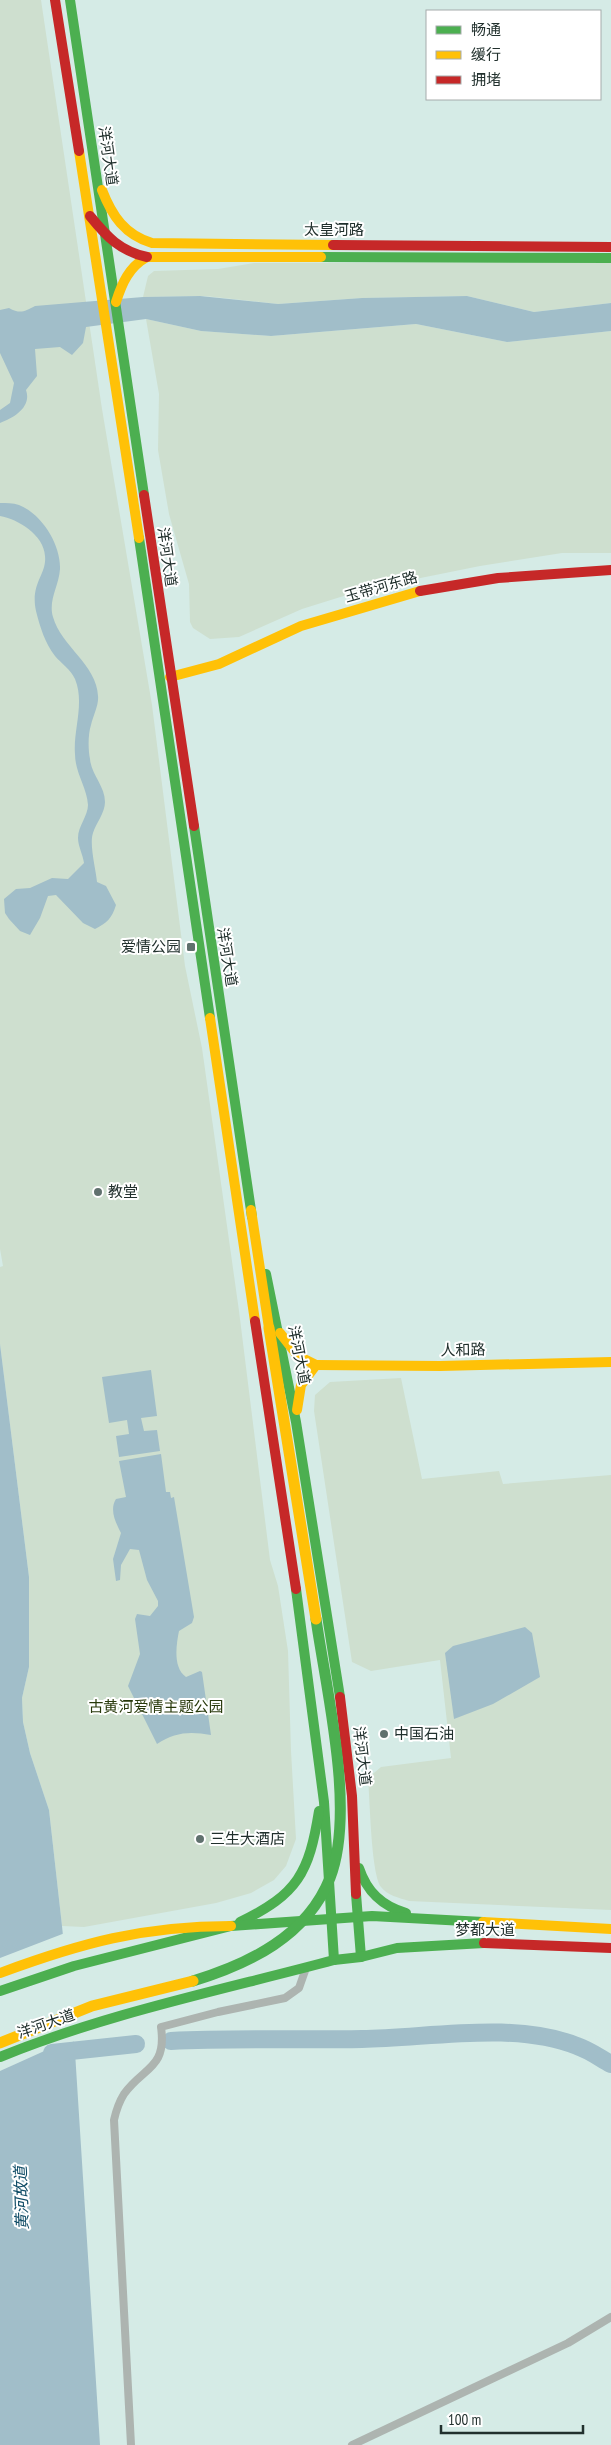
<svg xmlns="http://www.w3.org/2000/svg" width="611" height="2445" viewBox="0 0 611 2445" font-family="'PT Sans Narrow','Noto Sans SC',sans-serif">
  <rect width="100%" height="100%" fill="#d5ebe6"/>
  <g fill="#cedfcf">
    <polygon points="0,0 41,0 102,409 152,705 185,966 202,1048 239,1311 270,1560 278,1586 288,1651 291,1751 296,1839 286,1866 274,1880 251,1893 216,1903 84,1927 62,1926 49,1810 30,1753 23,1722 22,1698 29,1667 29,1577 0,1344 0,1267 3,1266 0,1249"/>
    <polygon points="611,262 611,303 534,312 467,296 362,298 278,304 205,296 143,297 148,276 154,271 218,269 254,263"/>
    <polygon points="146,319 201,331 271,336 416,324 507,342 611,331 611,553 562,553 480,566 366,589 302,609 239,637 210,639 193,628 190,622 189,584 169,514 158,450 159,394"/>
    <path d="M401,1378L422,1479L499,1471L503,1484L611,1475V1910L409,1901C399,1898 387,1895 381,1887C371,1873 370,1799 368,1778L381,1767L451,1758L440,1660L371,1671L352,1662L314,1411L315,1395L330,1382Z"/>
  </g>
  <g fill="#a1bec9">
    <path d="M200,296L278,304L362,298L467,296L534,312L611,303V331L507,342L416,324L271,336L201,331L146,319L86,327L83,343L72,355L60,347L35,349L37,376L26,390C32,407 14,418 0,423V410L10,403L14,383L0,353V310L9,308C20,314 24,312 35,306L143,297Z"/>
    <path d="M0,503C6,503 13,503 19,505C42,514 61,545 60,569C59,586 48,600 53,617C61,646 97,665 98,696C99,705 93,716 91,725C88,734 88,749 90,759C91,774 105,786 105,802C105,813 96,823 93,833C89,844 96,870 97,882L106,886L116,905C112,918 107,923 95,929L83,923L56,895L48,896L40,918L30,935L20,931L9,919L5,913L4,899L16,889L30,888L52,878L68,879L84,863C83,855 78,846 78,838C78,826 88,816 88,805C87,787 75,773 75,754C73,730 85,703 75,679C71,670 61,663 55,656C45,643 40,627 36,611C30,583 47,575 45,556C44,535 18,519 0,516Z"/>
    <polygon points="0,1344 29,1577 29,1667 22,1698 23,1722 30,1753 49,1810 62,1926 75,2052 100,2445 0,2445"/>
    <polygon points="151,1370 157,1416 141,1418 144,1431 157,1430 160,1451 119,1457 116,1436 129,1434 127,1420 109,1423 102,1377"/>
    <path d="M161,1454L166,1492H170L171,1498L174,1497L194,1617L192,1623L179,1631C176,1646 173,1668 186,1677L200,1671L202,1672L211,1735C190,1731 175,1732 157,1744L128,1686L140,1654L135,1619L137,1614L150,1616L158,1606V1601L147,1580L139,1550L130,1549L121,1565L120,1580L116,1581L113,1559L121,1533C116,1523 109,1510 116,1499L126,1497L119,1461Z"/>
    <polygon points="525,1627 532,1633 540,1677 493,1704 454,1719 445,1653 453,1646"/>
  </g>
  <polygon fill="#d5ebe6" points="65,1933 76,2041 51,2048 0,2071 0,1958"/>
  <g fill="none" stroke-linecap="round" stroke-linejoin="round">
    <g stroke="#a1bec9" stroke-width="18">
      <path d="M171,2041C235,2038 298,2040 362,2039C430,2038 514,2021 577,2046C589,2050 600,2058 611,2064"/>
      <polyline points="52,2053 136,2044"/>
    </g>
    <g stroke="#adb4b0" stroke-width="8">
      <path d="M131,2445L114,2120C116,2111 119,2102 124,2094C143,2067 167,2069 161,2027L218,2012L285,1998L299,1988L306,1968"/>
      <polyline points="352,2445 568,2343 611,2317"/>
    </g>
    <g stroke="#4caf50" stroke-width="10">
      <polyline points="70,0 144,495"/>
      <polyline points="321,257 611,258"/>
      <polyline points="139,538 210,1018"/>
      <polyline points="194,826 252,1217"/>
      <polyline points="266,1274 296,1422 340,1697"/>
      <polyline points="296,1589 324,1802 334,1960"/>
      <path d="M359,1868C367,1892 382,1906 406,1913"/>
      <polyline points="356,1894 361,1957"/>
      <path d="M240,1922C298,1894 309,1873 319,1811"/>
      <polyline points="0,1991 74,1966 231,1926 372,1916 483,1922"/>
      <path d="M0,2057C108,2013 222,1990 334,1960L361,1957L397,1948L484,1943"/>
    </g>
    <g stroke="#ffc107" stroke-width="10">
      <polyline points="79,151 139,538"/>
      <path d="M102,190C112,216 125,235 152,243L333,245"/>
      <path d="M116,302C122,283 129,267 147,257H321"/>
      <polyline points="170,677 219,664 301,626 420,591"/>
      <polyline points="210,1018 255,1321"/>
      <polyline points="251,1210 269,1328"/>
      <polyline points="280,1333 298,1356 316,1365 301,1385 297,1410"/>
      <polyline points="316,1365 440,1366 611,1362"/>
      <polyline points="483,1922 611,1929"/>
      <path d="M0,1973C81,1943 143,1926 231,1926"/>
    </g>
    <g stroke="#c62828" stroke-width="10">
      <polyline points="55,0 79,151"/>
      <path d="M90,216C107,237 120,251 147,257"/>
      <polyline points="333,245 611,247"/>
      <polyline points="144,495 194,826"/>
      <polyline points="420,591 498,578 611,570"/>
      <polyline points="255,1321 296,1589"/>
      <polyline points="340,1697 352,1796 356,1894"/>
      <polyline points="484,1943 611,1948"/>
    </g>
    <path stroke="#4caf50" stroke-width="11" d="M193,1981C249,1964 307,1936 330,1878C356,1811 326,1690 316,1619"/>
    <g stroke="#ffc107" stroke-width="11">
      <polyline points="269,1328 316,1619"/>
      <polyline points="0,2043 92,2006 193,1981"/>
    </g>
  </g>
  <g fill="#60716e" stroke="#fff" stroke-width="2">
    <rect x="186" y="942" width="10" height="10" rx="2.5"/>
    <circle cx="98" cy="1192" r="5"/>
    <circle cx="384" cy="1734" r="5"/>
    <circle cx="200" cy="1839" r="5"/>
  </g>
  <g text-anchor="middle" stroke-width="4" stroke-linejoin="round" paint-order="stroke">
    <g font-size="15" fill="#21302d" stroke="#fff">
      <text transform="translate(108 156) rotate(82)" y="5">洋河大道</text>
      <text x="334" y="235">太皇河路</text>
      <text transform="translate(167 557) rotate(82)" y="5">洋河大道</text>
      <text transform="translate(381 587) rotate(-16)" y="5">玉带河东路</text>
      <text transform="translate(227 957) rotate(81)" y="5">洋河大道</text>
      <text transform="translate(463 1350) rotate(-1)" y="5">人和路</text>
      <text transform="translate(299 1355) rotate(79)" y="5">洋河大道</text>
      <text transform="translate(362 1756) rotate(83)" y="5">洋河大道</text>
      <text x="485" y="1935">梦都大道</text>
      <text transform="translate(46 2024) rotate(-19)" y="5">洋河大道</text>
    </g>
    <g font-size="15" fill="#21302d" stroke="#fff" text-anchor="start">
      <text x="181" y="952" text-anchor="end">爱情公园</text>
      <text x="108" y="1197">教堂</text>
      <text x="394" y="1739">中国石油</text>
      <text x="210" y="1844">三生大酒店</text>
    </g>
    <g font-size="15" fill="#28390b" stroke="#fff">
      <text x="156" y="1712">古黄河爱情主题公园</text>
    </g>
    <g font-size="16" font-style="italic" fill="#0e4b65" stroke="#fff">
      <text transform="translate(21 2198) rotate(-92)" y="6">黄河故道</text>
    </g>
  </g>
  <rect x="426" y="10" width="175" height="90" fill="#ffffff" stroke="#a6acab"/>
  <rect x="436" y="26" width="25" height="8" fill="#4caf50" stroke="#a6acab"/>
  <text x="471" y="35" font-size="15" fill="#21302d">畅通</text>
  <rect x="436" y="51" width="25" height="8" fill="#ffc107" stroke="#a6acab"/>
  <text x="471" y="60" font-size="15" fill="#21302d">缓行</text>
  <rect x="436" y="76" width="25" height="8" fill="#c62828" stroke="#a6acab"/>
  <text x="471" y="85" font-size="15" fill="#21302d">拥堵</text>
  <path d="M441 2425v8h142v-8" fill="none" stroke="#21302d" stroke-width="2.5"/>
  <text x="448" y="2425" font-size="15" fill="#21302d" stroke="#ffffff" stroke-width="4" paint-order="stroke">100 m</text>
</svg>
